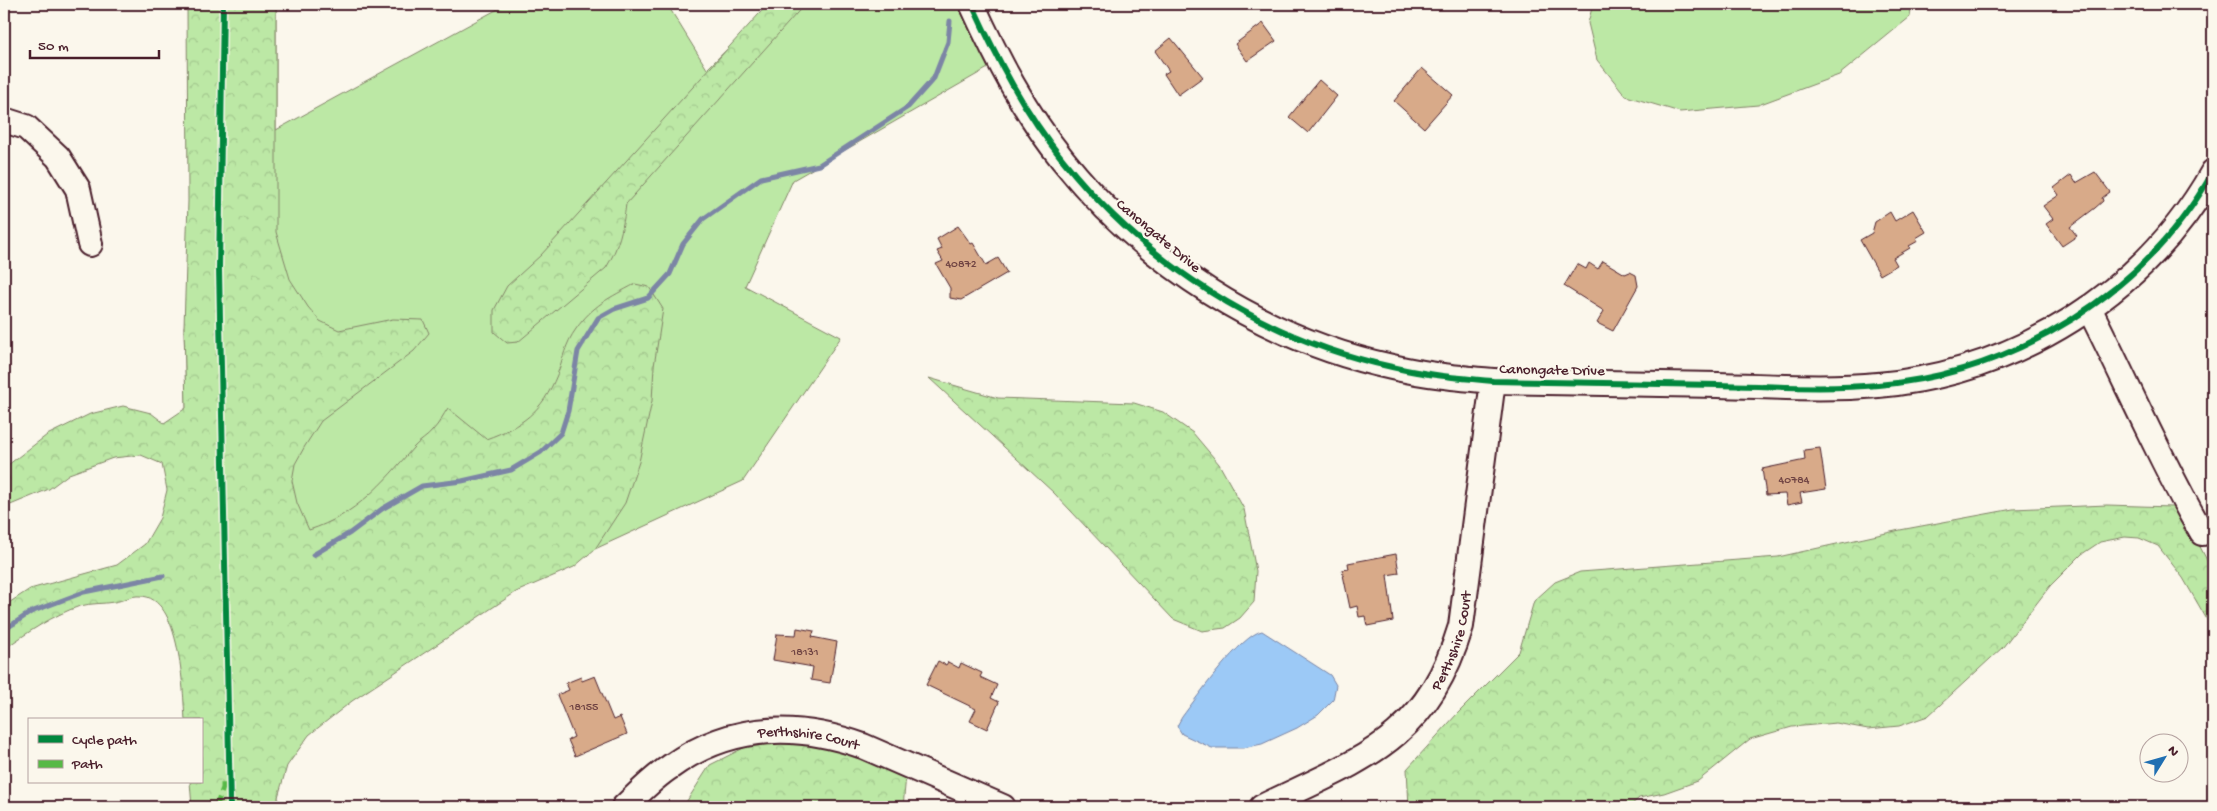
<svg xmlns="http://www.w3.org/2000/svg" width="2217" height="811" viewBox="0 0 2217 811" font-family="'Gochi Hand',sans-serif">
  <defs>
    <pattern id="forest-crowns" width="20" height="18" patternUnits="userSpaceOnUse" patternTransform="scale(1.25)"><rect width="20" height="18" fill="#bce8a5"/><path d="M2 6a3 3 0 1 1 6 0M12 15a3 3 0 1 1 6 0" fill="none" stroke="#a3c78e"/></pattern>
  </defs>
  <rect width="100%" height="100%" fill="#fbf7ec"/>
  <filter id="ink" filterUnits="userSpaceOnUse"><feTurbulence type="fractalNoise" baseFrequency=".02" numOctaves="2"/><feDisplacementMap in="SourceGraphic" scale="10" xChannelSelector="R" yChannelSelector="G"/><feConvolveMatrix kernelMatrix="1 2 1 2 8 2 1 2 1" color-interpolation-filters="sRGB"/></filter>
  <g filter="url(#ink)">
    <g fill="#bce8a5" stroke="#838468">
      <polygon points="276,4 276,130 507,4 667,4 707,69 773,4 962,4 988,68 793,180 745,286 841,337 743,481 595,549 277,638 278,807 201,782 201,720 195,720 184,327"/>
      <polygon points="1593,4 1909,4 1910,17 1839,75 1758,105 1680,112 1626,96 1597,60 1588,23"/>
    </g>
    <g fill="url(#forest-crowns)" stroke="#838468">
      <path d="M187,4H276V232L290,279L308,307L320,321L339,330L393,319L423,320L429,333L414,351L321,421L305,446L295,464L292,481L297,503L309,530C356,515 382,484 413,448C419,441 428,437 433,430C439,424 443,415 448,408L486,439C522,426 542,412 557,375C563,359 565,344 576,329C593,305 609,298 635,284L649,287L663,309L654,366L652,401L639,462L625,503L595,549L574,567L516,592L352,701L309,735L287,766L278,797V807H192L190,782H201V720H185C183,691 181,596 140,596C132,595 123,601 114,602C103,604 91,603 80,606C53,615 27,633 4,649V606L30,589L117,565L145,544L160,518L167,490L162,464L141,455L113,458L69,474L49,489L8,506L4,500V468L47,435L90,414L123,406L151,413L164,423L186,408L184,327L188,201Z"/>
      <path d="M768,4H805L626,204C623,228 619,247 606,268L518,342L507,343L494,332V310L507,286L541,255Z"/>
      <polygon points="929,378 998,398 1134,403 1163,412 1193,433 1219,464 1244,509 1256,571 1254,602 1240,618 1225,628 1202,631 1173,619 1054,493"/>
      <polygon points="2107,505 2172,507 2192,531 2213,572 2213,630 2183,578 2158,546 2139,538 2125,537 2100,542 2082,554 2050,586 2003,647 1928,716 1899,726 1868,729 1836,723 1792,727 1750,739 1698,781 1664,793 1639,798 1629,807 1409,807 1407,769 1457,714 1519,652 1534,601 1555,582 1580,572 1778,557 1900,530 2013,509"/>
      <polygon points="779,730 907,765 903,807 683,807 710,765"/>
    </g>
    <path fill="#9cc9f6" stroke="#7b85a5" d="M1262,631L1330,675L1336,685L1333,700L1318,715L1297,728L1262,744L1243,748H1212L1182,734L1177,726L1182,717C1197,697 1241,635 1262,631Z"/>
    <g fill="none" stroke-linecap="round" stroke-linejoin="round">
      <g stroke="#7b85a5" stroke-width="5">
        <polyline points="313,555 350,533 382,509 422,486 462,481 511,470 541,452 561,433 568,411 578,351 598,318 614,309 648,298 670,274 683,244 703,219 761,178 819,165 908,107 934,78 948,42 950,21"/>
        <polyline points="4,630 31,612 84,592 163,576"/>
      </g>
    </g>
    <g fill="#d8aa89" stroke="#4a1f2b">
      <polygon points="1263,23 1276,41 1247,61 1235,44"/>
      <polygon points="1171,38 1203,77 1178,95 1164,74 1169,71 1155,51"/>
      <polygon points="1422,68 1453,95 1424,128 1394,101"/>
      <polygon points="1319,80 1337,96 1308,133 1289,117"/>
      <polygon points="2095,172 2110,192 2102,198 2103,201 2095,208 2070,227 2077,236 2062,246 2046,224 2053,219 2043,206 2059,195 2054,188 2071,175 2076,183"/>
      <polygon points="1913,210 1926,232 1916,238 1918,241 1909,246 1910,248 1893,258 1897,265 1880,275 1860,240 1872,233 1875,222 1890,212 1895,221"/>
      <polygon points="958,226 971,244 973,243 986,265 998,258 1007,273 961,300 950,298 950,288 936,264 943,261 937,251 942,249 937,239"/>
      <polygon points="1603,261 1625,274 1630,272 1636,275 1638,286 1613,331 1597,323 1604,311 1564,286 1577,264 1586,269 1589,263 1598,269"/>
      <polygon points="1820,448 1826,489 1800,493 1802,502 1787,505 1785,494 1766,495 1762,469 1805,460 1804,450"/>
      <polygon points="1396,554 1399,573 1387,575 1393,621 1367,626 1365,616 1359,617 1357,606 1350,608 1342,570 1349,569 1348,563"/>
      <polygon points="797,628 814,631 812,637 837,642 830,683 811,680 813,667 773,660 777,634 796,635"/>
      <polygon points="938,661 946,665 948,662 959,668 961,663 982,673 980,677 997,685 991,698 999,702 987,729 970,721 976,709 926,685"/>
      <polygon points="595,676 613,720 620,717 627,734 575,756 568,740 574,737 557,695 569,690 566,683 581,677 582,681"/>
    </g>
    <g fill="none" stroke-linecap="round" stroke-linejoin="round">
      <g stroke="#4a1f2b" stroke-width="28">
        <g id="minor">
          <path d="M972,4C997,59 1025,113 1063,160C1145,263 1263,339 1392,367C1426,375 1459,378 1493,381C1568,382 1643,383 1718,385C1771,386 1825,390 1878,385C2016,373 2145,293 2213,172"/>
          <polyline points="4,120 26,127 58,157 78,189 90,244"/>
          <path d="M2089,308C2127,383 2160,460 2202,533"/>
          <path id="s1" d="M624,807C639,793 653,778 670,767C730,724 796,722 863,746L1003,807"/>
          <path id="s2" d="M1262,807C1361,759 1426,742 1461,626L1493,381"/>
        </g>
      </g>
      <use href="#minor" stroke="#fbf7ec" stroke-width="24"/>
      <polyline stroke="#58b947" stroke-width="5" stroke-dasharray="10 5" stroke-linecap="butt" points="216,807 223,788 223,781"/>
      <g stroke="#fbf7ec" stroke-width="9">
        <g id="cycleway">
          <polyline points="223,4 219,269 230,807"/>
          <path d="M972,4C997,59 1025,113 1063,160C1145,263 1263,339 1392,367C1426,375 1459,378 1493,381C1568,382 1643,383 1718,385C1771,386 1825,390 1878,385C2016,373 2145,293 2213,172"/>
        </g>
      </g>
      <use href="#cycleway" stroke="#00873e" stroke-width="6"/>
    </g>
  </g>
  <g text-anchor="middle" stroke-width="4.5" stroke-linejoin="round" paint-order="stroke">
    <g font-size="12" fill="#6e4242">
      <text x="961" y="267">40872</text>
      <text x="1794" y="483">40784</text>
      <text x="805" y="655">18131</text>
      <text x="584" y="710">18155</text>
    </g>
    <g font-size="15" fill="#4a1f2b" stroke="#fbf7ec">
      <text transform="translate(1159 235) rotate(40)" y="5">Canongate Drive</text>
      <text transform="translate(1552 369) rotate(1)" y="5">Canongate Drive</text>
      <text dy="5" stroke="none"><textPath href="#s2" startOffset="264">Perthshire Court</textPath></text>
      <text dy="5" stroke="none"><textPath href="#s1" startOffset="208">Perthshire Court</textPath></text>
    </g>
  </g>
  <rect width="2217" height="811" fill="none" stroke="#fbf7ec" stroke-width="20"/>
  <rect x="10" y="10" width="2197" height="791" fill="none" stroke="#4a1f2b" stroke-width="2" filter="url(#ink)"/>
  <rect x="28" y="718" width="175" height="65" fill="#fbf7ec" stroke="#b4a19f"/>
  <rect x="38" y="735" width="25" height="8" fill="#00873e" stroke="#b4a19f"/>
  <text x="72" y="744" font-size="15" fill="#4a1f2b">Cycle path</text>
  <rect x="38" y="760" width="25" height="8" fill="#58b947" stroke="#b4a19f"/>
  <text x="72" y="768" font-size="15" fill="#4a1f2b">Path</text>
  <g transform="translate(2164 758) rotate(53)"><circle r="24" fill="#fbf7ec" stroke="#b4a19f"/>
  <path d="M0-4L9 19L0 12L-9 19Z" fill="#1f6fb2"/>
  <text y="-8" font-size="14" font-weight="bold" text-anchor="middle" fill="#4a1f2b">N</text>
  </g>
  <path d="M30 50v8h129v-8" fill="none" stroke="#4a1f2b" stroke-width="2.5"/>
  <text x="38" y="50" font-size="15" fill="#4a1f2b" stroke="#fbf7ec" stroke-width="4" paint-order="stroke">50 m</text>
</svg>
